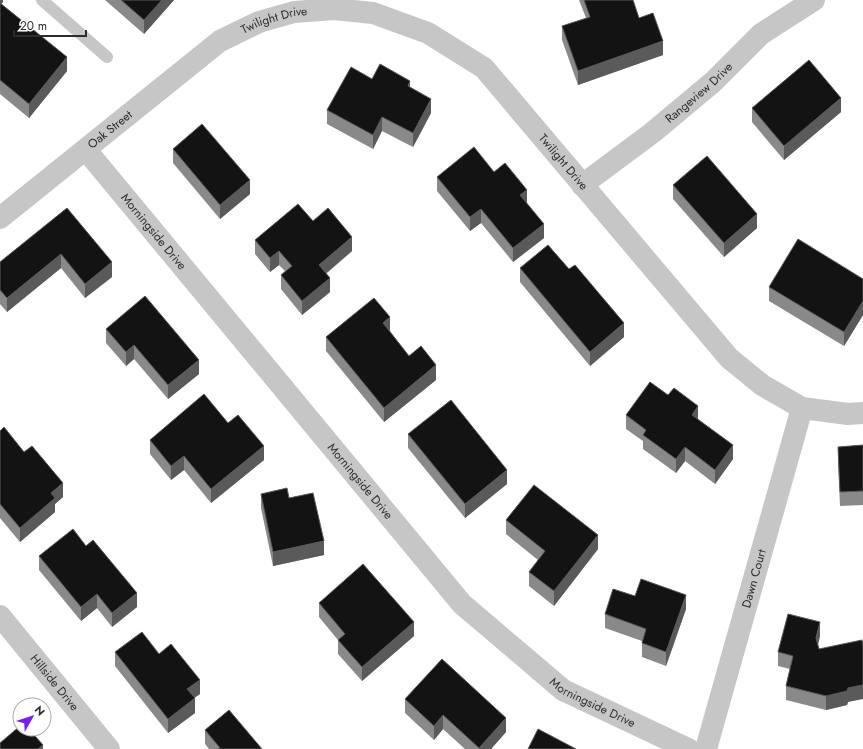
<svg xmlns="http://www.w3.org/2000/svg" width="863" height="749" viewBox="0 0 863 749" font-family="Jost,sans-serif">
  <rect width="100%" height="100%" fill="#fff"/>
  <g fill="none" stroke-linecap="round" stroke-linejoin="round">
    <polyline stroke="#c6c6c6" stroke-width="12" points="42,0 107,57"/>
    <g stroke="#c6c6c6" stroke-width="22">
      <path id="s1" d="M86,150L462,604L563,690L688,749"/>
      <path id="s2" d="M582,185L652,133L713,82L761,34L814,0"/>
      <path id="s3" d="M0,218L220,41L259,22L294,12L334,9L373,13L428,33L484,68L729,358L762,385L802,408L848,414L863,413"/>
      <path id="s4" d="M0,616L109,749"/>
      <path id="s5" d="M706,749L802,408"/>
    </g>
  </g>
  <g fill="#898989">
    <polygon points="0,0 3,0 3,2 1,4 67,71 29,118 0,94"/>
    <polygon points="105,0 174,0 144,34"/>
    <polygon points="579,0 633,0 639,18 663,55 578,85 562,40 562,26 586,18"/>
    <polygon points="372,79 410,88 431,113 413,147 382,131 373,149 327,124 327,110"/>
    <polygon points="752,108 841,112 784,160 752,122"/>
    <polygon points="173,149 250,194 220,219 173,163"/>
    <polygon points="437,177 527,203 544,238 513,262 481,223 470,231 437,191"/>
    <polygon points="673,185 757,228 724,257 673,199"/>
    <polygon points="67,208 112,277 85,298 61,268 7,312 0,304 0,262"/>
    <polygon points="313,221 352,251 326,274 330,292 302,315 281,289 281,275 285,271 279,265 270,272 255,254 255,240"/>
    <polygon points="520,268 624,337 590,366 520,282"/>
    <polygon points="863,279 863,315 844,346 769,301 769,287"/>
    <polygon points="106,329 199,374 168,399 134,359 126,366 106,343"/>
    <polygon points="390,331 409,356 436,380 384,422 326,351 326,337"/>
    <polygon points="626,415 698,420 733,459 715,484 685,461 676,473 643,449 643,441 626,429"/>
    <polygon points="228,423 264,460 211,503 184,470 171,480 150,454 150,440"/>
    <polygon points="0,431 24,452 63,497 55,504 55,512 20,542 0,518"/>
    <polygon points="408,434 507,484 465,518 408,448"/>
    <polygon points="863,445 863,505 840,506 838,461 838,447"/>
    <polygon points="261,494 324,555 273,566 261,508"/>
    <polygon points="506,520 598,549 554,606 529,586 529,572 538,560 506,534"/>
    <polygon points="39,556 137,607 112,627 97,608 81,621 39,570"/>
    <polygon points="635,596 686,609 666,666 642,657 642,641 605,628 605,614"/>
    <polygon points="319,603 414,636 362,681 338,654 338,640 319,617"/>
    <polygon points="820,636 818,645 819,649 848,702 847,705 826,710 786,700 786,686 790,669 778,666 778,652"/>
    <polygon points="115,652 159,654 200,694 194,698 195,713 168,733 115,666"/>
    <polygon points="405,699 506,732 491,749 465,749 443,729 434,740 405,713"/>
    <polygon points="205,730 262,749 209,749 205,744"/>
  </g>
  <g fill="#5a5a5a">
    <polygon points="0,0 3,0 3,2 0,6"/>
    <polygon points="162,0 174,0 144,34 144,20"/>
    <polygon points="663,41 663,55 578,85 578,71"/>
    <polygon points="67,57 67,71 29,118 29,104"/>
    <polygon points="410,81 410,95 408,86"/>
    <polygon points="841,98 841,112 784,160 784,146"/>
    <polygon points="431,99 431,113 413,147 413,133"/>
    <polygon points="382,117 382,131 373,149 373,135"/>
    <polygon points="250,180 250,194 220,219 220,205"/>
    <polygon points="527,190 527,204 520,195"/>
    <polygon points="481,209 481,223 470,231 470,217"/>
    <polygon points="757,214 757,228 724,257 724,243"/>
    <polygon points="544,224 544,238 513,262 513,248"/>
    <polygon points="352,237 352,251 319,279 319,265"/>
    <polygon points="279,251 279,265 270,272 270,258"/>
    <polygon points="61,254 61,268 7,312 7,298"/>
    <polygon points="112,262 112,277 85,298 85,284"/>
    <polygon points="330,278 330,292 302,315 302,301"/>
    <polygon points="863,301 863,315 844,346 844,332"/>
    <polygon points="390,317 390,331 383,337 383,323"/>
    <polygon points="624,323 624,337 590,366 590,352"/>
    <polygon points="134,345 134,359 126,366 126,352"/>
    <polygon points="199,360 199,374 168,399 168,385"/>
    <polygon points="436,365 436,380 384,422 384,408"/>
    <polygon points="698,406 698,420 692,415"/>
    <polygon points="733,445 733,459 715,484 715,470"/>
    <polygon points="264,446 264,460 211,503 211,489"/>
    <polygon points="685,447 685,461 676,473 676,459"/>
    <polygon points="184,456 184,470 171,480 171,466"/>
    <polygon points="507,470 507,484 465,518 465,504"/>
    <polygon points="63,483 63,497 55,504 55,512 20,542 20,528 51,493"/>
    <polygon points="598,535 598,549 554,606 554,591"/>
    <polygon points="324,541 324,555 273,566 273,552"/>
    <polygon points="137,593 137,607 112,627 112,613"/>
    <polygon points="97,594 97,608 81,621 81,607"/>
    <polygon points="686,595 686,609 666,666 666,652"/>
    <polygon points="414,622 414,636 362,681 362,667"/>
    <polygon points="820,622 820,636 816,652 816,638"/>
    <polygon points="200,680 200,694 187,703 187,689"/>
    <polygon points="863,685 863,699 848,702 847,705 826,710 826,696 848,688"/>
    <polygon points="195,698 195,713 168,733 168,719"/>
    <polygon points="443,715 443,729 434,740 434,726"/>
    <polygon points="506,718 506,732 491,749 479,749 479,748"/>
    <polygon points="43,745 43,749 38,749"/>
  </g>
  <g fill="#131313" stroke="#5a5a5a">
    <polygon points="121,0 162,0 144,20"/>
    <polygon points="584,0 633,0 639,18 653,13 663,41 578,71 562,26 590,17"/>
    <polygon points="0,3 67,57 29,104 0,80"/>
    <polygon points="809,60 841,98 784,146 752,108"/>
    <polygon points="380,64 410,81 408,86 431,99 413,133 382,117 373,135 327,110 351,67 372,79"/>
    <polygon points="202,124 250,180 220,205 173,149"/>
    <polygon points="474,147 494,172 505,163 527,190 520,195 544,224 513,248 481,209 470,217 437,177"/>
    <polygon points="707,156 757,214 724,243 673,185"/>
    <polygon points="298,204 313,221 328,208 352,237 319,265 330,278 302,301 281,275 292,266 279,251 270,258 255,240"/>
    <polygon points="67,208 112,262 85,284 61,254 7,298 0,290 0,262"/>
    <polygon points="798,239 863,279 863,301 844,332 769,287"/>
    <polygon points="548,245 569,269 575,265 624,323 590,352 520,268"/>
    <polygon points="145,296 199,360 168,385 134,345 126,352 106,329"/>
    <polygon points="374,298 390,317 383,323 409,356 421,346 436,365 384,408 326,337"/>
    <polygon points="650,382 668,395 674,388 698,406 692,415 733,445 715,470 685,447 676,459 643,435 646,430 626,415"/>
    <polygon points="204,394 228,423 238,415 264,446 211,489 184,456 171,466 150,440"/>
    <polygon points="451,400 507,470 465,504 408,434"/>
    <polygon points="4,427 24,452 32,446 63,483 51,493 55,498 20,528 0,504 0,431"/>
    <polygon points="863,445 863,491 840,492 838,447"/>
    <polygon points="534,485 598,535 554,591 529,572 545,551 506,520"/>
    <polygon points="287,488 289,498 313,493 324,541 273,552 261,494"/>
    <polygon points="73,529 86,546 93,540 137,593 112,613 97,594 81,607 39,556"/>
    <polygon points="363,564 414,622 362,667 338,640 345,634 319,603"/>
    <polygon points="641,579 686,595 666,652 642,643 646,629 605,614 613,589 635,596"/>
    <polygon points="788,614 820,622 816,638 819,649 862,640 863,645 863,685 848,688 847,691 826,696 786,686 793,656 778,652"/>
    <polygon points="142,632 159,654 171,644 200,680 187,689 195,698 168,719 115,652"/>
    <polygon points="442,659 506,718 479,748 443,715 434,726 405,699"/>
    <polygon points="229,710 262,749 218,749 220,748 205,730"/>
    <polygon points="20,726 20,729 29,729 43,745 38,749 0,749 0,743"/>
    <polygon points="538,729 576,749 528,749"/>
  </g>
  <g text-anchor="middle" stroke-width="4" stroke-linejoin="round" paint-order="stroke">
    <g font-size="12" fill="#2c2c2c" stroke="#fff">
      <text dy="4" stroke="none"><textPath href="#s3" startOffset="341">Twilight Drive</textPath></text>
      <text dy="4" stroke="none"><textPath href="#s2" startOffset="149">Rangeview Drive</textPath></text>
      <text dy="4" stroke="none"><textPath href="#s3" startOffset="141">Oak Street</textPath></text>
      <text dy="4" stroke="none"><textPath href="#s3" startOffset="689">Twilight Drive</textPath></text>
      <text dy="4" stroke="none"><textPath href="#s1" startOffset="106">Morningside Drive</textPath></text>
      <text dy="4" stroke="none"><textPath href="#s1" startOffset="430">Morningside Drive</textPath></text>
      <text dy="4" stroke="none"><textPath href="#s5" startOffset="177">Dawn Court</textPath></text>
      <text dy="4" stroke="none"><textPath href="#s4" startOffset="86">Hillside Drive</textPath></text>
      <text dy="4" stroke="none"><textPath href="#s1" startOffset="754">Morningside Drive</textPath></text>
    </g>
  </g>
  <g transform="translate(32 717) rotate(51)"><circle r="19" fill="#ffffff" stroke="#ababab"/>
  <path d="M0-3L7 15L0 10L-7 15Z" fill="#781df4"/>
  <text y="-6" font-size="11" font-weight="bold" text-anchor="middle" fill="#2c2c2c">N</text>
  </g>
  <path d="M14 30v6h72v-6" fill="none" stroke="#2c2c2c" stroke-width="2"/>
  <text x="20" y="30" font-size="12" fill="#2c2c2c" stroke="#ffffff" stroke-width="3" paint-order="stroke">20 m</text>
</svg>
